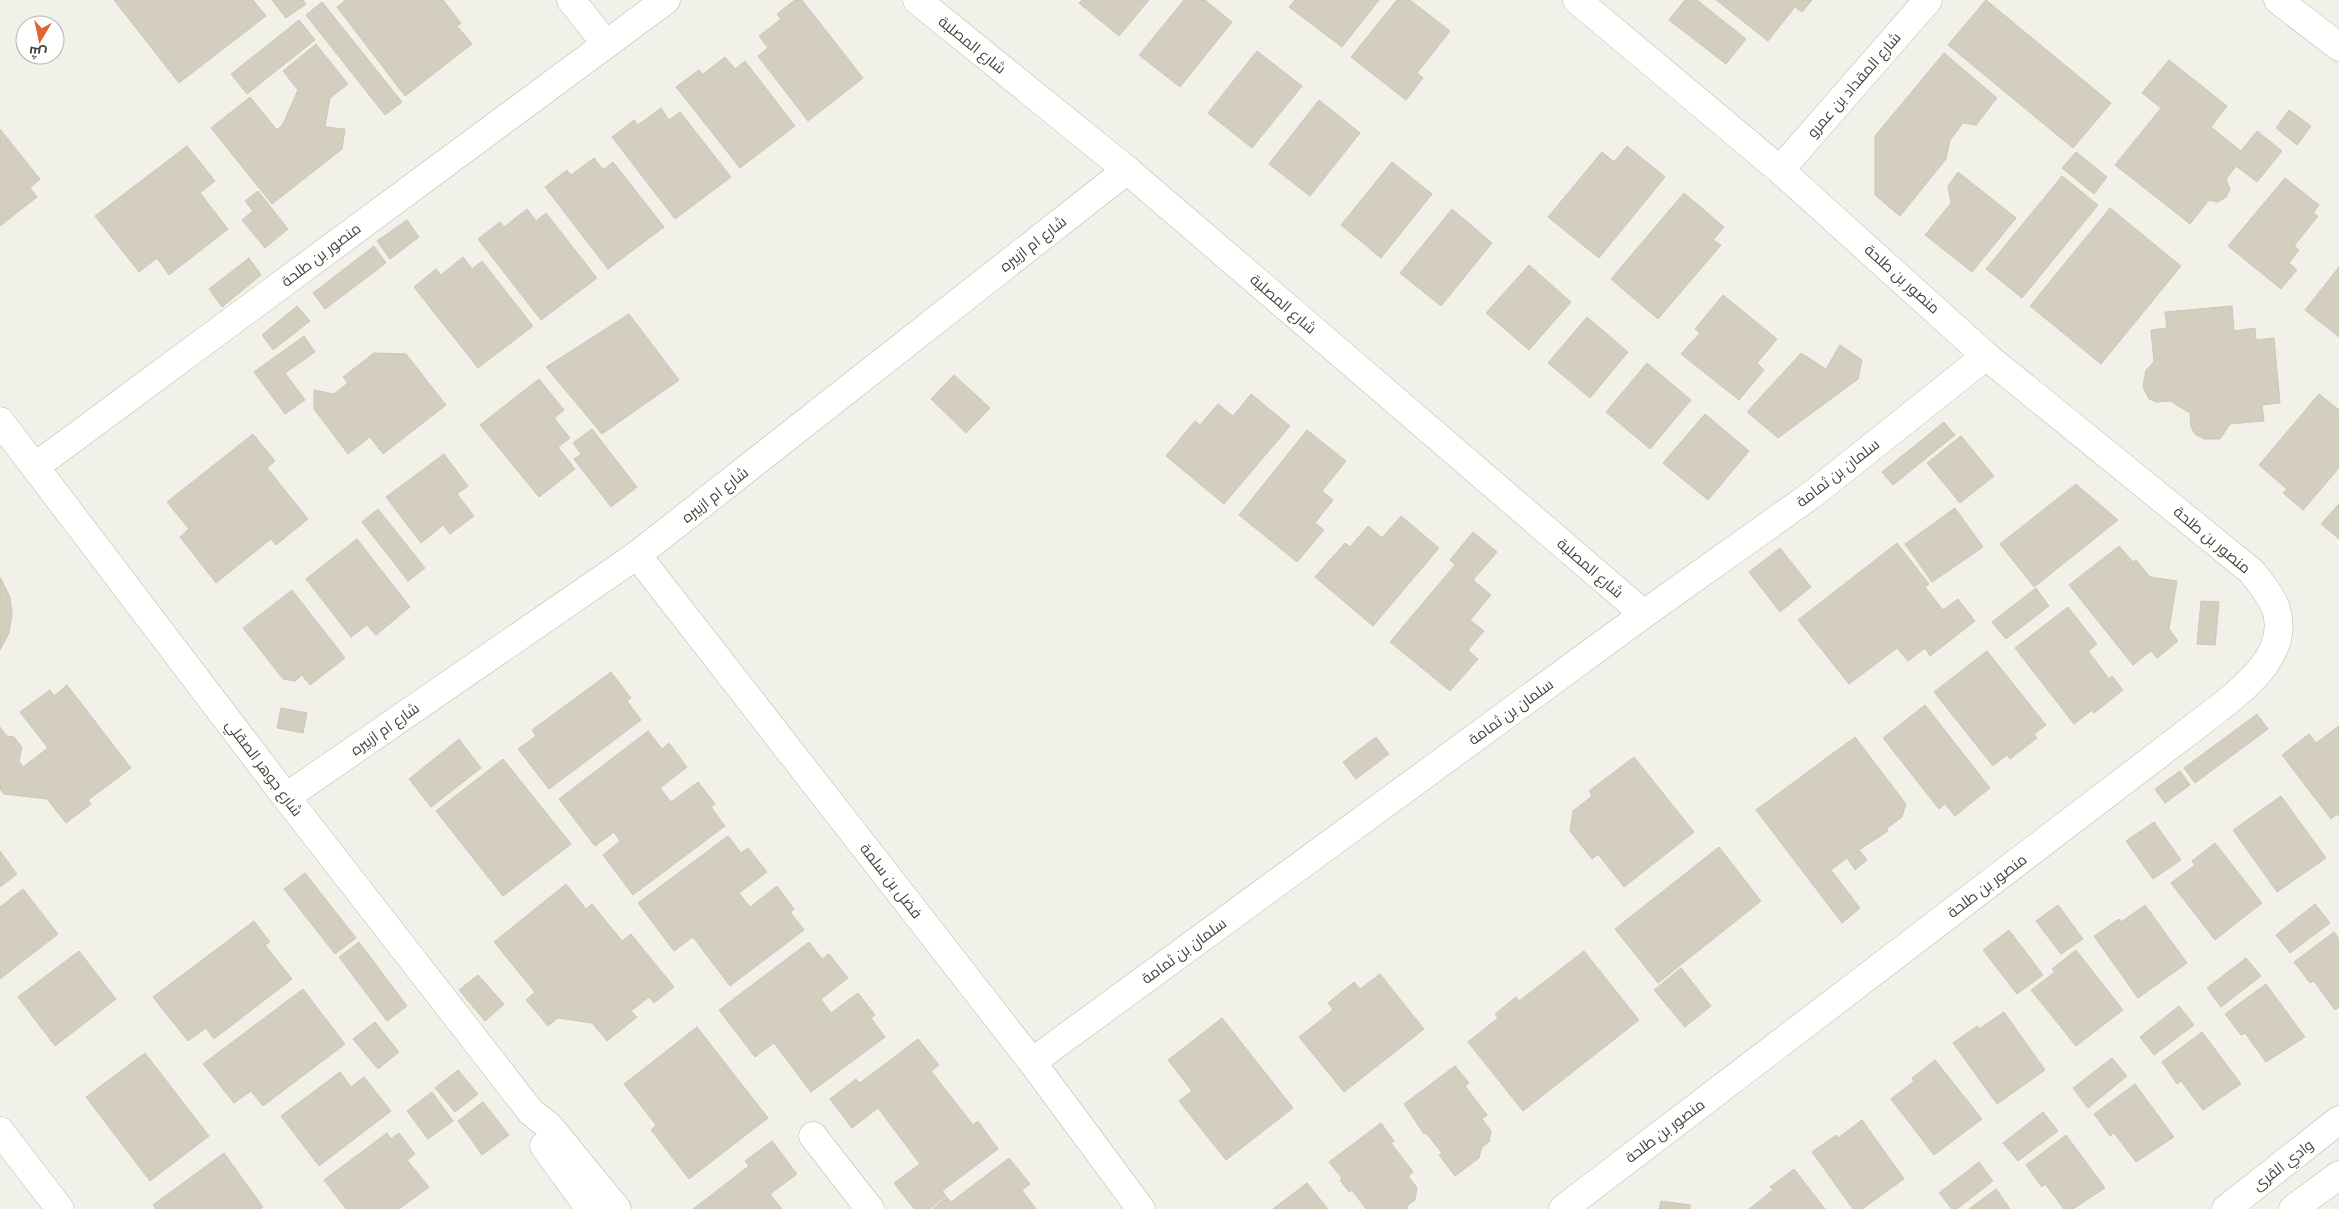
<svg xmlns="http://www.w3.org/2000/svg" width="2339" height="1209" viewBox="0 0 2339 1209" font-family="Roboto,Cairo,sans-serif">
  <rect width="100%" height="100%" fill="#f2f1e9"/>
  <g fill="#d3cebf" stroke="#cdc6b3">
    <polygon points="114,0 253,0 266,16 179,83"/>
    <polygon points="272,0 303,0 306,4 286,18"/>
    <polygon points="346,0 443,0 461,23 457,26 472,44 405,96 337,7"/>
    <polygon points="795,0 802,0 863,78 808,121 758,56 768,48 759,36 781,19 777,14"/>
    <polygon points="1082,0 1149,0 1119,36 1079,3"/>
    <polygon points="1184,0 1205,0 1232,22 1180,87 1139,55"/>
    <polygon points="1295,0 1379,0 1342,47 1289,7"/>
    <polygon points="1397,0 1410,0 1450,31 1417,73 1423,78 1406,100 1351,57"/>
    <polygon points="1685,0 1697,0 1746,39 1726,64 1669,20"/>
    <polygon points="1716,0 1812,0 1802,12 1795,7 1768,41"/>
    <polygon points="1986,0 2111,103 2073,148 1948,45"/>
    <polygon points="322,2 402,102 385,115 306,15"/>
    <polygon points="299,20 315,40 247,94 231,74"/>
    <polygon points="316,44 348,84 330,98 325,127 345,129 342,149 272,204 211,128 250,97 277,130 283,124 298,90 283,71"/>
    <polygon points="1257,51 1302,86 1252,148 1208,113"/>
    <polygon points="1944,53 1997,98 1976,125 1963,123 1950,140 1946,159 1900,216 1875,195 1875,136"/>
    <polygon points="725,57 735,69 745,61 795,126 740,168 676,87 699,70 703,74"/>
    <polygon points="2169,60 2227,106 2211,127 2241,151 2257,131 2282,151 2257,182 2236,166 2226,179 2230,189 2226,197 2218,202 2209,200 2190,224 2115,165 2161,108 2142,93"/>
    <polygon points="1319,100 1360,133 1310,196 1269,164"/>
    <polygon points="661,108 669,120 680,112 731,177 675,219 612,137 634,120 638,125"/>
    <polygon points="2289,110 2311,126 2297,145 2276,128"/>
    <polygon points="0,129 40,179 30,188 37,197 0,226"/>
    <polygon points="187,146 215,181 200,193 228,229 169,275 157,258 139,272 95,216"/>
    <polygon points="1627,146 1665,177 1599,258 1548,217 1602,152 1614,162"/>
    <polygon points="2076,152 2107,177 2094,194 2062,168"/>
    <polygon points="594,158 603,170 613,162 664,227 608,269 545,187 567,170 571,175"/>
    <polygon points="1392,162 1432,194 1381,258 1341,225"/>
    <polygon points="1958,172 2016,218 1972,272 1925,235 1951,203 1948,186"/>
    <polygon points="2062,176 2098,205 2022,298 1986,269"/>
    <polygon points="2285,178 2319,205 2313,213 2318,216 2294,246 2299,250 2289,263 2297,270 2281,289 2228,246"/>
    <polygon points="258,191 288,229 265,248 242,220 253,211 245,201"/>
    <polygon points="1684,193 1724,227 1713,240 1721,245 1658,319 1611,279"/>
    <polygon points="2110,208 2181,266 2101,364 2030,306"/>
    <polygon points="527,209 536,221 546,213 597,278 541,320 478,239 500,222 504,227"/>
    <polygon points="1452,209 1492,243 1441,306 1400,273"/>
    <polygon points="407,220 419,237 390,259 377,241"/>
    <polygon points="374,246 386,263 325,309 313,293"/>
    <polygon points="463,257 472,269 482,261 533,326 478,368 414,287 436,269 441,275"/>
    <polygon points="249,258 261,275 222,307 209,289"/>
    <polygon points="1529,265 1571,302 1529,350 1486,313"/>
    <polygon points="2339,267 2339,337 2305,310"/>
    <polygon points="1723,295 1777,339 1757,363 1764,370 1739,400 1681,354 1700,333 1695,329"/>
    <polygon points="297,306 310,321 273,350 262,335"/>
    <polygon points="2232,306 2234,331 2255,328 2256,340 2274,338 2280,403 2262,405 2264,421 2230,424 2220,439 2204,439 2195,434 2191,427 2190,413 2170,401 2157,402 2149,399 2143,387 2146,370 2154,362 2151,330 2167,328 2165,312"/>
    <polygon points="629,314 679,380 602,434 546,367"/>
    <polygon points="1587,317 1628,352 1590,398 1548,363"/>
    <polygon points="304,336 315,352 285,373 305,400 285,414 254,372"/>
    <polygon points="1840,345 1862,360 1858,379 1778,438 1747,412 1801,353 1826,369"/>
    <polygon points="374,353 406,354 446,405 383,454 370,437 348,454 314,409 314,390 334,394 348,383 343,377"/>
    <polygon points="1647,363 1691,400 1650,449 1606,412"/>
    <polygon points="954,375 990,408 966,433 931,399"/>
    <polygon points="539,379 564,410 554,418 570,438 558,447 575,469 539,497 480,425"/>
    <polygon points="1251,394 1290,426 1224,504 1166,456 1195,421 1200,425 1218,404 1233,416"/>
    <polygon points="2319,394 2339,410 2339,468 2303,510 2283,493 2287,489 2259,465"/>
    <polygon points="1705,414 1749,451 1708,500 1663,463"/>
    <polygon points="1944,422 1955,435 1893,485 1882,472"/>
    <polygon points="592,429 637,487 611,507 574,459 581,454 573,443"/>
    <polygon points="1307,430 1346,461 1322,491 1333,500 1315,523 1324,530 1297,562 1239,515"/>
    <polygon points="253,434 275,461 267,468 308,519 276,545 271,539 216,583 180,537 189,529 167,502"/>
    <polygon points="1961,436 1994,476 1960,503 1927,463"/>
    <polygon points="444,454 468,486 457,494 474,516 450,534 443,525 421,543 386,497"/>
    <polygon points="2076,484 2118,520 2034,587 2000,544"/>
    <polygon points="2339,504 2339,539 2321,524"/>
    <polygon points="1955,508 1983,547 1932,582 1905,544"/>
    <polygon points="378,509 425,568 408,581 362,522"/>
    <polygon points="1401,516 1439,548 1373,626 1315,577 1345,543 1350,547 1368,526 1382,538"/>
    <polygon points="1473,532 1497,552 1473,580 1491,595 1470,620 1484,631 1468,650 1478,659 1450,691 1390,642 1455,565 1450,560"/>
    <polygon points="357,539 410,607 376,635 367,625 351,637 306,579"/>
    <polygon points="1897,543 1929,584 1925,587 1943,610 1958,599 1975,621 1930,656 1925,648 1908,661 1897,648 1849,684 1798,620"/>
    <polygon points="2119,546 2133,562 2136,560 2150,577 2177,581 2169,629 2178,641 2157,658 2151,651 2133,665 2069,585"/>
    <polygon points="1780,548 1811,587 1780,612 1749,572"/>
    <polygon points="0,577 10,597 12,614 9,633 0,650"/>
    <polygon points="2036,588 2049,606 2006,639 1992,622"/>
    <polygon points="292,590 345,658 310,685 302,675 295,681 283,679 243,628"/>
    <polygon points="2201,601 2219,602 2215,645 2197,644"/>
    <polygon points="2068,607 2097,644 2088,651 2109,679 2112,676 2123,690 2094,713 2092,710 2074,724 2015,648"/>
    <polygon points="1987,651 2046,725 2034,734 2037,738 2010,759 2007,755 1993,766 1934,692"/>
    <polygon points="611,672 631,698 627,701 641,720 549,789 518,749 536,736 532,730"/>
    <polygon points="67,685 131,768 88,800 91,804 66,823 47,799 4,794 0,789 0,727 7,736 14,737 22,747 19,761 23,767 48,748 20,712 50,690 54,696"/>
    <polygon points="1925,705 1990,788 1955,816 1945,804 1939,809 1883,738"/>
    <polygon points="281,708 307,713 303,733 277,728"/>
    <polygon points="2257,714 2268,729 2195,783 2184,768"/>
    <polygon points="2339,726 2339,817 2337,814 2331,819 2282,755 2309,734 2316,743"/>
    <polygon points="648,731 662,749 669,743 687,767 660,788 671,802 698,782 715,804 711,807 725,826 633,895 603,855 620,841 614,832 595,846 559,799"/>
    <polygon points="1376,737 1389,754 1356,779 1343,762"/>
    <polygon points="1855,737 1906,804 1902,817 1886,829 1888,831 1859,850 1867,860 1855,870 1847,858 1831,870 1860,908 1842,923 1756,810"/>
    <polygon points="459,739 481,768 431,807 409,779"/>
    <polygon points="1634,757 1694,832 1624,887 1598,854 1592,859 1570,831 1573,811 1592,796 1589,791"/>
    <polygon points="503,759 571,844 503,896 436,811"/>
    <polygon points="2180,771 2190,785 2165,803 2155,789"/>
    <polygon points="2281,796 2326,858 2277,892 2233,830"/>
    <polygon points="2154,822 2181,860 2153,879 2126,841"/>
    <polygon points="728,836 741,853 748,848 767,872 739,893 750,907 777,886 794,909 790,912 804,930 730,986 693,937 674,951 638,903"/>
    <polygon points="2215,843 2262,903 2215,940 2171,883 2195,865 2192,861"/>
    <polygon points="1719,847 1761,901 1658,983 1615,929"/>
    <polygon points="0,851 17,874 0,887"/>
    <polygon points="305,873 356,938 335,954 284,889"/>
    <polygon points="566,884 586,909 592,904 622,941 631,934 674,987 654,1003 649,997 631,1011 637,1017 607,1041 592,1023 558,1018 548,1026 526,1000 535,992 494,942"/>
    <polygon points="23,889 58,934 0,979 0,907"/>
    <polygon points="2315,904 2330,923 2290,953 2276,935"/>
    <polygon points="2058,905 2083,939 2061,954 2036,921"/>
    <polygon points="2145,905 2187,963 2138,998 2094,936 2119,919 2121,922"/>
    <polygon points="254,921 270,942 265,945 292,979 214,1039 206,1028 188,1041 153,997"/>
    <polygon points="2009,930 2043,975 2017,994 1983,950"/>
    <polygon points="2334,932 2339,939 2339,1007 2335,1010 2314,981 2310,983 2294,962"/>
    <polygon points="359,942 407,1006 387,1021 339,957"/>
    <polygon points="809,942 822,959 829,954 848,978 821,999 831,1013 858,993 875,1015 871,1018 885,1037 811,1092 774,1043 755,1057 719,1010"/>
    <polygon points="2076,950 2123,1010 2076,1046 2031,990 2055,972 2052,969"/>
    <polygon points="79,951 116,999 55,1046 18,997"/>
    <polygon points="1584,951 1639,1020 1523,1111 1468,1042 1498,1018 1495,1014 1516,997 1519,1001"/>
    <polygon points="2246,958 2261,976 2221,1007 2207,988"/>
    <polygon points="1681,968 1711,1006 1685,1027 1654,990"/>
    <polygon points="1380,974 1424,1029 1344,1092 1299,1037 1333,1010 1328,1003 1354,982 1360,989"/>
    <polygon points="478,975 504,1004 485,1021 459,990"/>
    <polygon points="2266,984 2305,1037 2266,1062 2245,1033 2241,1035 2225,1014"/>
    <polygon points="303,989 345,1044 263,1106 251,1091 234,1103 203,1064"/>
    <polygon points="2179,1006 2194,1025 2154,1055 2140,1037"/>
    <polygon points="2004,1012 2045,1070 1997,1104 1953,1043 1977,1026 1979,1029"/>
    <polygon points="1222,1018 1293,1108 1226,1160 1179,1101 1192,1091 1168,1060"/>
    <polygon points="375,1022 399,1052 378,1069 353,1039"/>
    <polygon points="697,1027 768,1118 689,1179 651,1130 656,1125 624,1084"/>
    <polygon points="2202,1032 2241,1084 2203,1110 2181,1081 2177,1084 2162,1062"/>
    <polygon points="918,1039 939,1065 931,1071 973,1125 978,1121 998,1149 942,1191 946,1196 929,1209 914,1209 894,1183 920,1164 878,1108 852,1128 830,1099 856,1079 860,1083"/>
    <polygon points="145,1053 209,1136 150,1181 86,1097"/>
    <polygon points="2112,1058 2127,1076 2088,1108 2073,1088"/>
    <polygon points="1935,1060 1982,1119 1934,1155 1891,1099 1914,1081 1912,1078"/>
    <polygon points="1455,1066 1469,1083 1465,1086 1487,1115 1482,1119 1491,1131 1489,1142 1482,1147 1479,1158 1455,1176 1439,1155 1442,1153 1426,1133 1424,1134 1404,1104"/>
    <polygon points="458,1070 478,1094 455,1112 435,1088"/>
    <polygon points="340,1072 351,1087 364,1077 391,1111 319,1166 281,1116"/>
    <polygon points="2135,1084 2174,1137 2136,1162 2114,1133 2110,1136 2094,1114"/>
    <polygon points="432,1092 453,1121 428,1139 407,1111"/>
    <polygon points="483,1102 509,1135 482,1155 458,1121"/>
    <polygon points="2043,1112 2058,1131 2018,1161 2003,1143"/>
    <polygon points="1862,1120 1904,1179 1862,1209 1853,1209 1812,1152 1836,1135 1838,1138"/>
    <polygon points="1381,1123 1394,1141 1391,1143 1413,1172 1408,1176 1417,1188 1415,1200 1408,1205 1407,1209 1366,1209 1352,1190 1349,1192 1340,1180 1342,1178 1329,1162"/>
    <polygon points="387,1133 391,1139 399,1133 415,1154 407,1160 429,1187 399,1209 346,1209 324,1180"/>
    <polygon points="2066,1135 2105,1188 2073,1209 2064,1209 2045,1184 2042,1187 2026,1165"/>
    <polygon points="772,1141 797,1174 770,1194 782,1209 693,1209 749,1166 745,1161"/>
    <polygon points="224,1153 263,1207 260,1209 156,1209 153,1205"/>
    <polygon points="1009,1158 1030,1184 1022,1190 1036,1209 932,1209 947,1197 951,1202"/>
    <polygon points="1979,1162 1993,1181 1957,1209 1952,1209 1939,1193"/>
    <polygon points="1794,1169 1825,1209 1749,1209 1773,1190 1770,1187"/>
    <polygon points="1307,1183 1328,1209 1273,1209"/>
    <polygon points="1996,1189 2010,1209 1969,1209"/>
    <polygon points="1661,1201 1690,1205 1690,1209 1659,1209"/>
  </g>
  <g fill="none" stroke-linecap="round" stroke-linejoin="round">
    <g stroke="#bdb9ac" stroke-width="29">
      <g id="minor">
        <polyline points="571,0 606,44"/>
        <polyline points="917,0 1127,170 1644,614"/>
        <polyline points="2278,0 2339,47"/>
        <polyline points="1780,170 1928,0"/>
        <polyline points="0,421 286,797 531,1112 549,1126 617,1209"/>
        <polyline points="36,466 666,0"/>
        <polyline points="637,555 1032,1062 1141,1209"/>
        <polyline points="286,797 637,555 1127,170"/>
        <polyline points="1032,1062 1644,614 1814,493 1986,356"/>
        <polyline points="0,1131 60,1209"/>
        <polyline points="813,1136 870,1209"/>
        <polyline points="544,1146 590,1209"/>
        <path d="M1563,1209L2218,709C2247,686 2290,652 2276,609C2271,595 2260,582 2251,571L1986,356L1780,170L1577,0"/>
        <polyline points="2226,1209 2339,1120"/>
        <polyline points="2293,1209 2339,1175"/>
      </g>
    </g>
    <use href="#minor" stroke="#fff" stroke-width="28"/>
  </g>
  <g text-anchor="middle" stroke-width="4" stroke-linejoin="round" paint-order="stroke">
    <g font-size="15" fill="#454238" stroke="#fff">
      <text transform="translate(972 45) rotate(39)" y="5">شارع المصلبة</text>
      <text transform="translate(1854 85) rotate(-49)" y="5">شارع المقداد بن عمرو</text>
      <text transform="translate(1033 244) rotate(-38)" y="5">شارع ام ازبيره</text>
      <text transform="translate(321 255) rotate(-37)" y="5">منصور بن طلحة</text>
      <text transform="translate(1902 279) rotate(42)" y="5">منصور بن طلحة</text>
      <text transform="translate(1283 304) rotate(41)" y="5">شارع المصلبة</text>
      <text transform="translate(1838 473) rotate(-38)" y="5">سلمان بن ثمامة</text>
      <text transform="translate(715 495) rotate(-38)" y="5">شارع ام ازبيره</text>
      <text transform="translate(2212 540) rotate(40)" y="5">منصور بن طلحة</text>
      <text transform="translate(1590 568) rotate(41)" y="5">شارع المصلبة</text>
      <text transform="translate(1511 712) rotate(-36)" y="5">سلمان بن ثمامة</text>
      <text transform="translate(385 729) rotate(-35)" y="5">شارع ام ازبيره</text>
      <text transform="translate(264 768) rotate(53)" y="5">شارع جوهر الصقلي</text>
      <text transform="translate(891 881) rotate(52)" y="5">فضل بن سلمة</text>
      <text transform="translate(1987 886) rotate(-37)" y="5">منصور بن طلحة</text>
      <text transform="translate(1184 951) rotate(-36)" y="5">سلمان بن ثمامة</text>
      <text transform="translate(1665 1131) rotate(-37)" y="5">منصور بن طلحة</text>
      <text transform="translate(2283 1165) rotate(-38)" y="5">وادي القرى</text>
    </g>
  </g>
  <g transform="translate(40 40) rotate(189)"><circle r="24" fill="#ffffff" stroke="#b5b3af"/>
  <path d="M0-4L9 19L0 12L-9 19Z" fill="#e16431"/>
  <text y="-8" font-size="14" font-weight="bold" text-anchor="middle" fill="#454238">ش</text>
  </g>
</svg>
